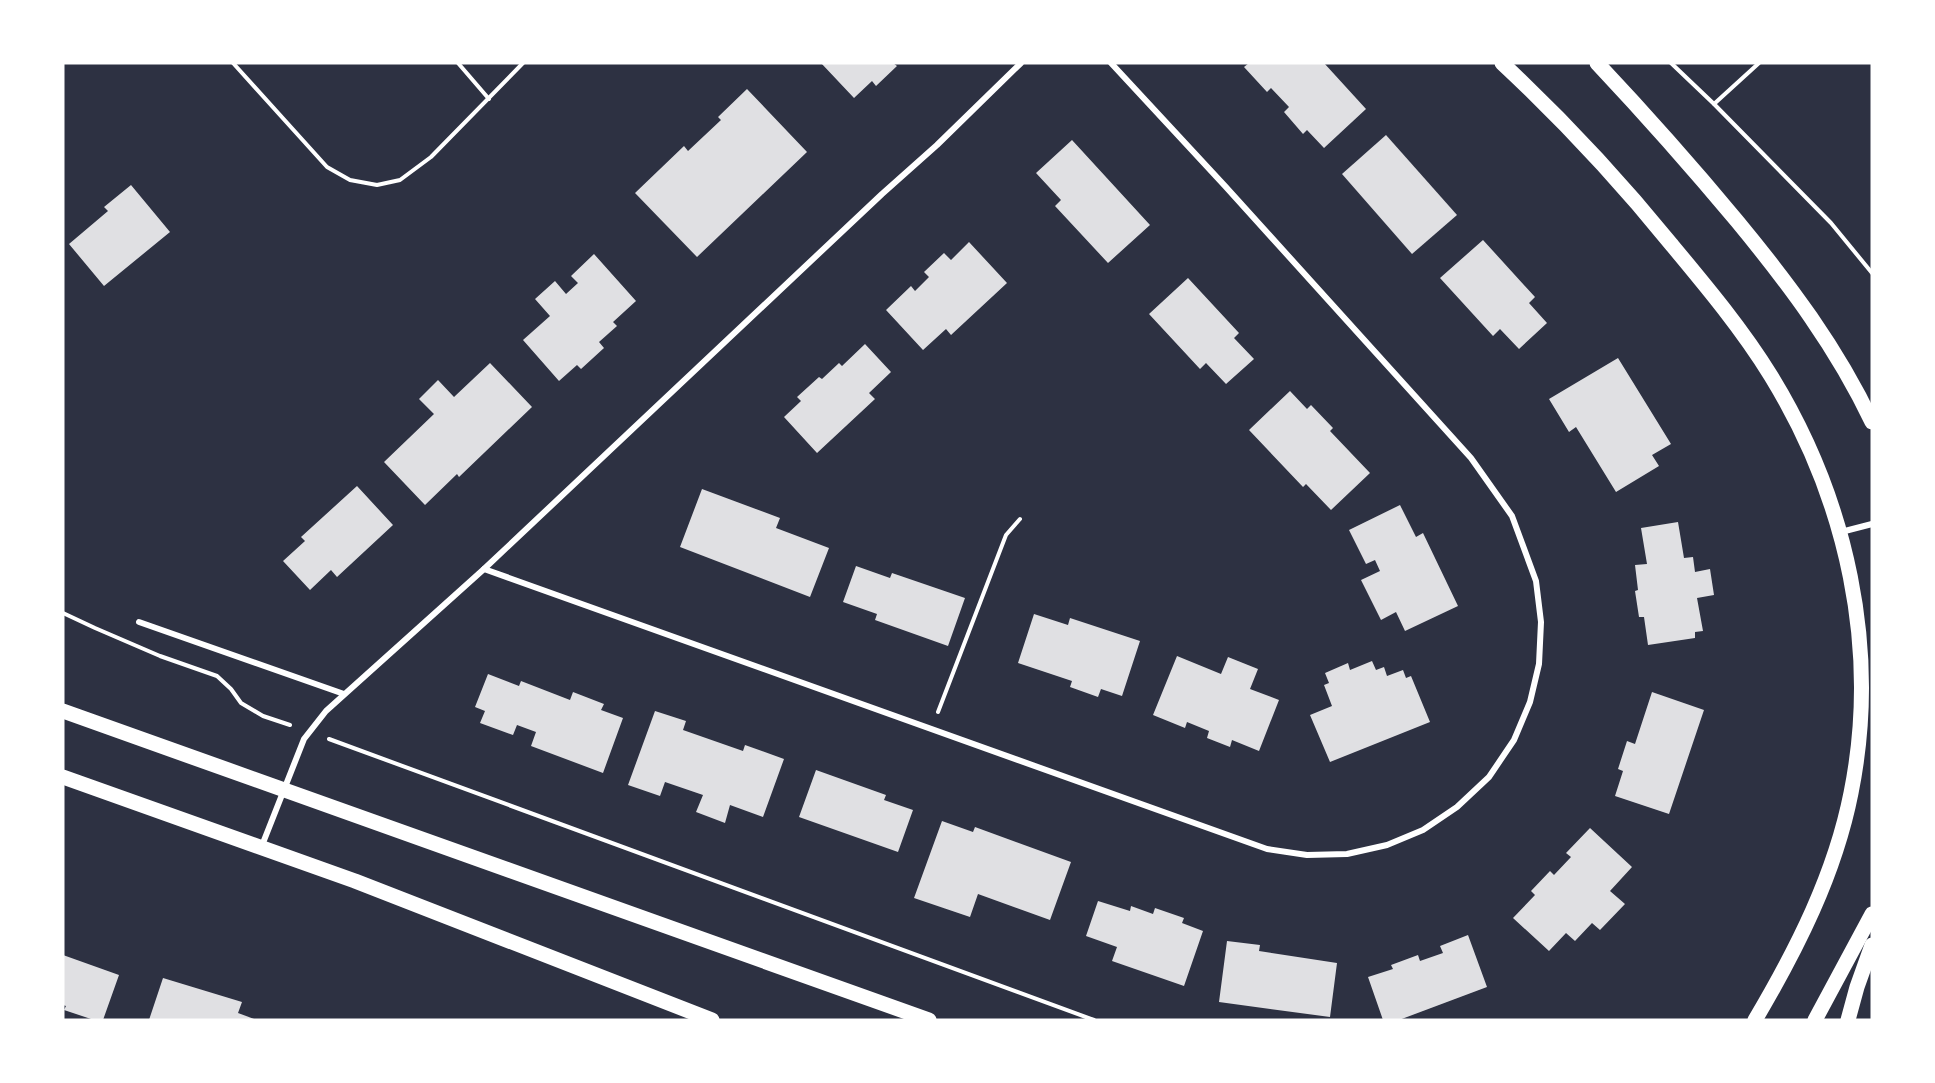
<svg xmlns="http://www.w3.org/2000/svg" width="1935" height="1083" viewBox="0 0 1935 1083" font-family="Roboto,sans-serif">
  <rect width="100%" height="100%" fill="#2d3142"/>
  <g fill="#e0e0e3">
    <polygon points="821,63 893,63 897,66 876,86 872,81 854,98"/>
    <polygon points="1249,63 1324,63 1366,109 1324,148 1307,130 1303,134 1284,112 1289,107 1271,88 1267,92 1244,67"/>
    <polygon points="747,89 807,152 697,257 635,193 684,146 688,151 721,120 718,117"/>
    <polygon points="1386,135 1457,215 1412,254 1342,174"/>
    <polygon points="1072,140 1150,225 1108,263 1055,206 1061,200 1036,173"/>
    <polygon points="131,185 170,232 104,286 69,244 108,211 104,207"/>
    <polygon points="1483,240 1535,297 1529,303 1547,323 1519,349 1500,329 1493,336 1440,278"/>
    <polygon points="969,242 1007,283 951,335 946,329 923,350 886,310 911,286 915,291 929,277 924,272 944,253 951,260"/>
    <polygon points="594,254 636,301 613,322 617,326 599,342 604,348 581,369 577,365 559,381 523,340 550,316 535,299 555,281 566,294 578,283 571,276"/>
    <polygon points="1188,278 1239,333 1234,338 1254,359 1226,384 1206,363 1200,369 1149,314"/>
    <polygon points="865,344 891,372 869,393 875,399 817,453 784,417 801,401 797,397 819,377 822,379 839,363 842,366"/>
    <polygon points="1618,358 1671,444 1652,455 1659,466 1616,492 1576,427 1569,432 1549,399"/>
    <polygon points="490,363 532,407 459,477 457,474 425,505 384,462 434,414 419,399 438,380 454,397"/>
    <polygon points="1290,391 1307,409 1311,405 1333,428 1330,431 1370,473 1331,510 1306,484 1303,487 1249,430"/>
    <polygon points="357,486 393,525 337,577 331,570 310,590 283,561 305,541 301,537"/>
    <polygon points="702,489 780,518 776,528 829,548 810,597 680,547"/>
    <polygon points="1400,505 1416,537 1423,533 1458,606 1405,631 1396,612 1381,620 1361,580 1380,571 1375,560 1366,564 1349,530"/>
    <polygon points="1678,522 1684,558 1693,557 1695,572 1710,569 1714,595 1697,598 1703,631 1695,632 1695,638 1648,645 1644,617 1639,617 1635,591 1638,590 1635,565 1647,564 1641,528"/>
    <polygon points="856,566 890,578 892,573 965,598 948,646 875,620 877,614 843,602"/>
    <polygon points="1034,614 1068,625 1070,618 1140,641 1122,696 1101,689 1098,697 1070,687 1072,681 1018,663"/>
    <polygon points="1177,656 1221,674 1228,657 1258,669 1250,689 1279,700 1259,751 1232,740 1230,747 1207,738 1209,731 1187,722 1185,728 1153,715"/>
    <polygon points="1372,661 1376,670 1384,667 1387,676 1403,670 1406,678 1411,676 1430,722 1330,762 1310,715 1332,706 1324,685 1329,683 1325,673 1348,663 1350,670"/>
    <polygon points="488,674 519,686 521,681 570,700 573,692 604,704 601,710 623,718 603,773 531,746 536,732 517,725 513,735 480,723 485,711 475,707"/>
    <polygon points="1652,692 1704,710 1669,814 1615,796 1623,771 1618,769 1627,741 1635,744"/>
    <polygon points="655,711 686,721 683,730 743,751 745,745 784,759 763,817 730,805 725,823 696,812 703,795 665,782 660,796 628,785"/>
    <polygon points="816,770 886,795 884,800 913,810 898,852 799,817"/>
    <polygon points="942,821 973,832 975,827 1071,862 1050,920 978,894 970,917 914,898"/>
    <polygon points="1590,828 1632,867 1610,891 1625,904 1600,930 1592,923 1575,941 1566,933 1549,951 1513,918 1535,895 1531,891 1550,871 1554,875 1571,857 1566,853"/>
    <polygon points="1098,901 1130,911 1131,906 1153,914 1155,908 1184,918 1182,923 1203,931 1184,986 1112,961 1117,947 1086,936"/>
    <polygon points="1468,935 1487,987 1399,1020 1383,1020 1368,977 1393,969 1391,965 1418,955 1420,961 1443,953 1440,946"/>
    <polygon points="1227,941 1260,945 1259,951 1337,963 1330,1017 1219,1002"/>
    <polygon points="63,955 119,975 103,1020 94,1020 64,1010 66,1006 63,1005"/>
    <polygon points="163,978 242,1002 238,1013 257,1020 149,1020"/>
  </g>
  <g fill="none" stroke-linecap="round" stroke-linejoin="round">
    <g stroke="#fff" stroke-width="4">
      <polyline points="233,63 327,167 350,180 377,185 400,180 431,157 523,63"/>
      <polyline points="458,63 489,99"/>
      <polyline points="1671,63 1714,104 1831,223 1872,273"/>
      <polyline points="1714,104 1759,63"/>
      <polyline points="63,613 95,628 160,656 217,676 231,689 241,703 263,716 290,725"/>
      <polyline points="938,712 1006,535 1020,519"/>
      <polyline points="329,739 1094,1020"/>
    </g>
    <g stroke="#fff" stroke-width="6">
      <polyline points="1841,532 1872,524"/>
      <polyline points="484,569 1267,849 1307,855 1347,854 1387,845 1423,830 1457,807 1489,777 1514,740 1530,702 1539,664 1541,622 1536,581 1512,516 1471,458 1225,186 1111,63"/>
      <polyline points="139,622 344,694"/>
      <polyline points="261,848 304,739 326,711 484,569 882,194 937,145 1021,63"/>
    </g>
    <g stroke="#fff" stroke-width="15">
      <path d="M1502,63C1563,120 1619,180 1671,244C1706,286 1742,329 1771,376C1847,500 1880,649 1851,793C1835,874 1797,949 1755,1020"/>
      <path d="M1597,63C1645,114 1692,167 1737,221C1789,284 1837,348 1872,422"/>
      <polyline points="63,711 929,1020"/>
      <polyline points="63,777 355,881 712,1020"/>
      <polyline points="1815,1020 1872,914"/>
      <polyline points="1848,1020 1857,987 1872,945"/>
    </g>
  </g>
  <rect width="1935" height="1083" fill="none" stroke="#ffffff" stroke-width="129"/>
</svg>
